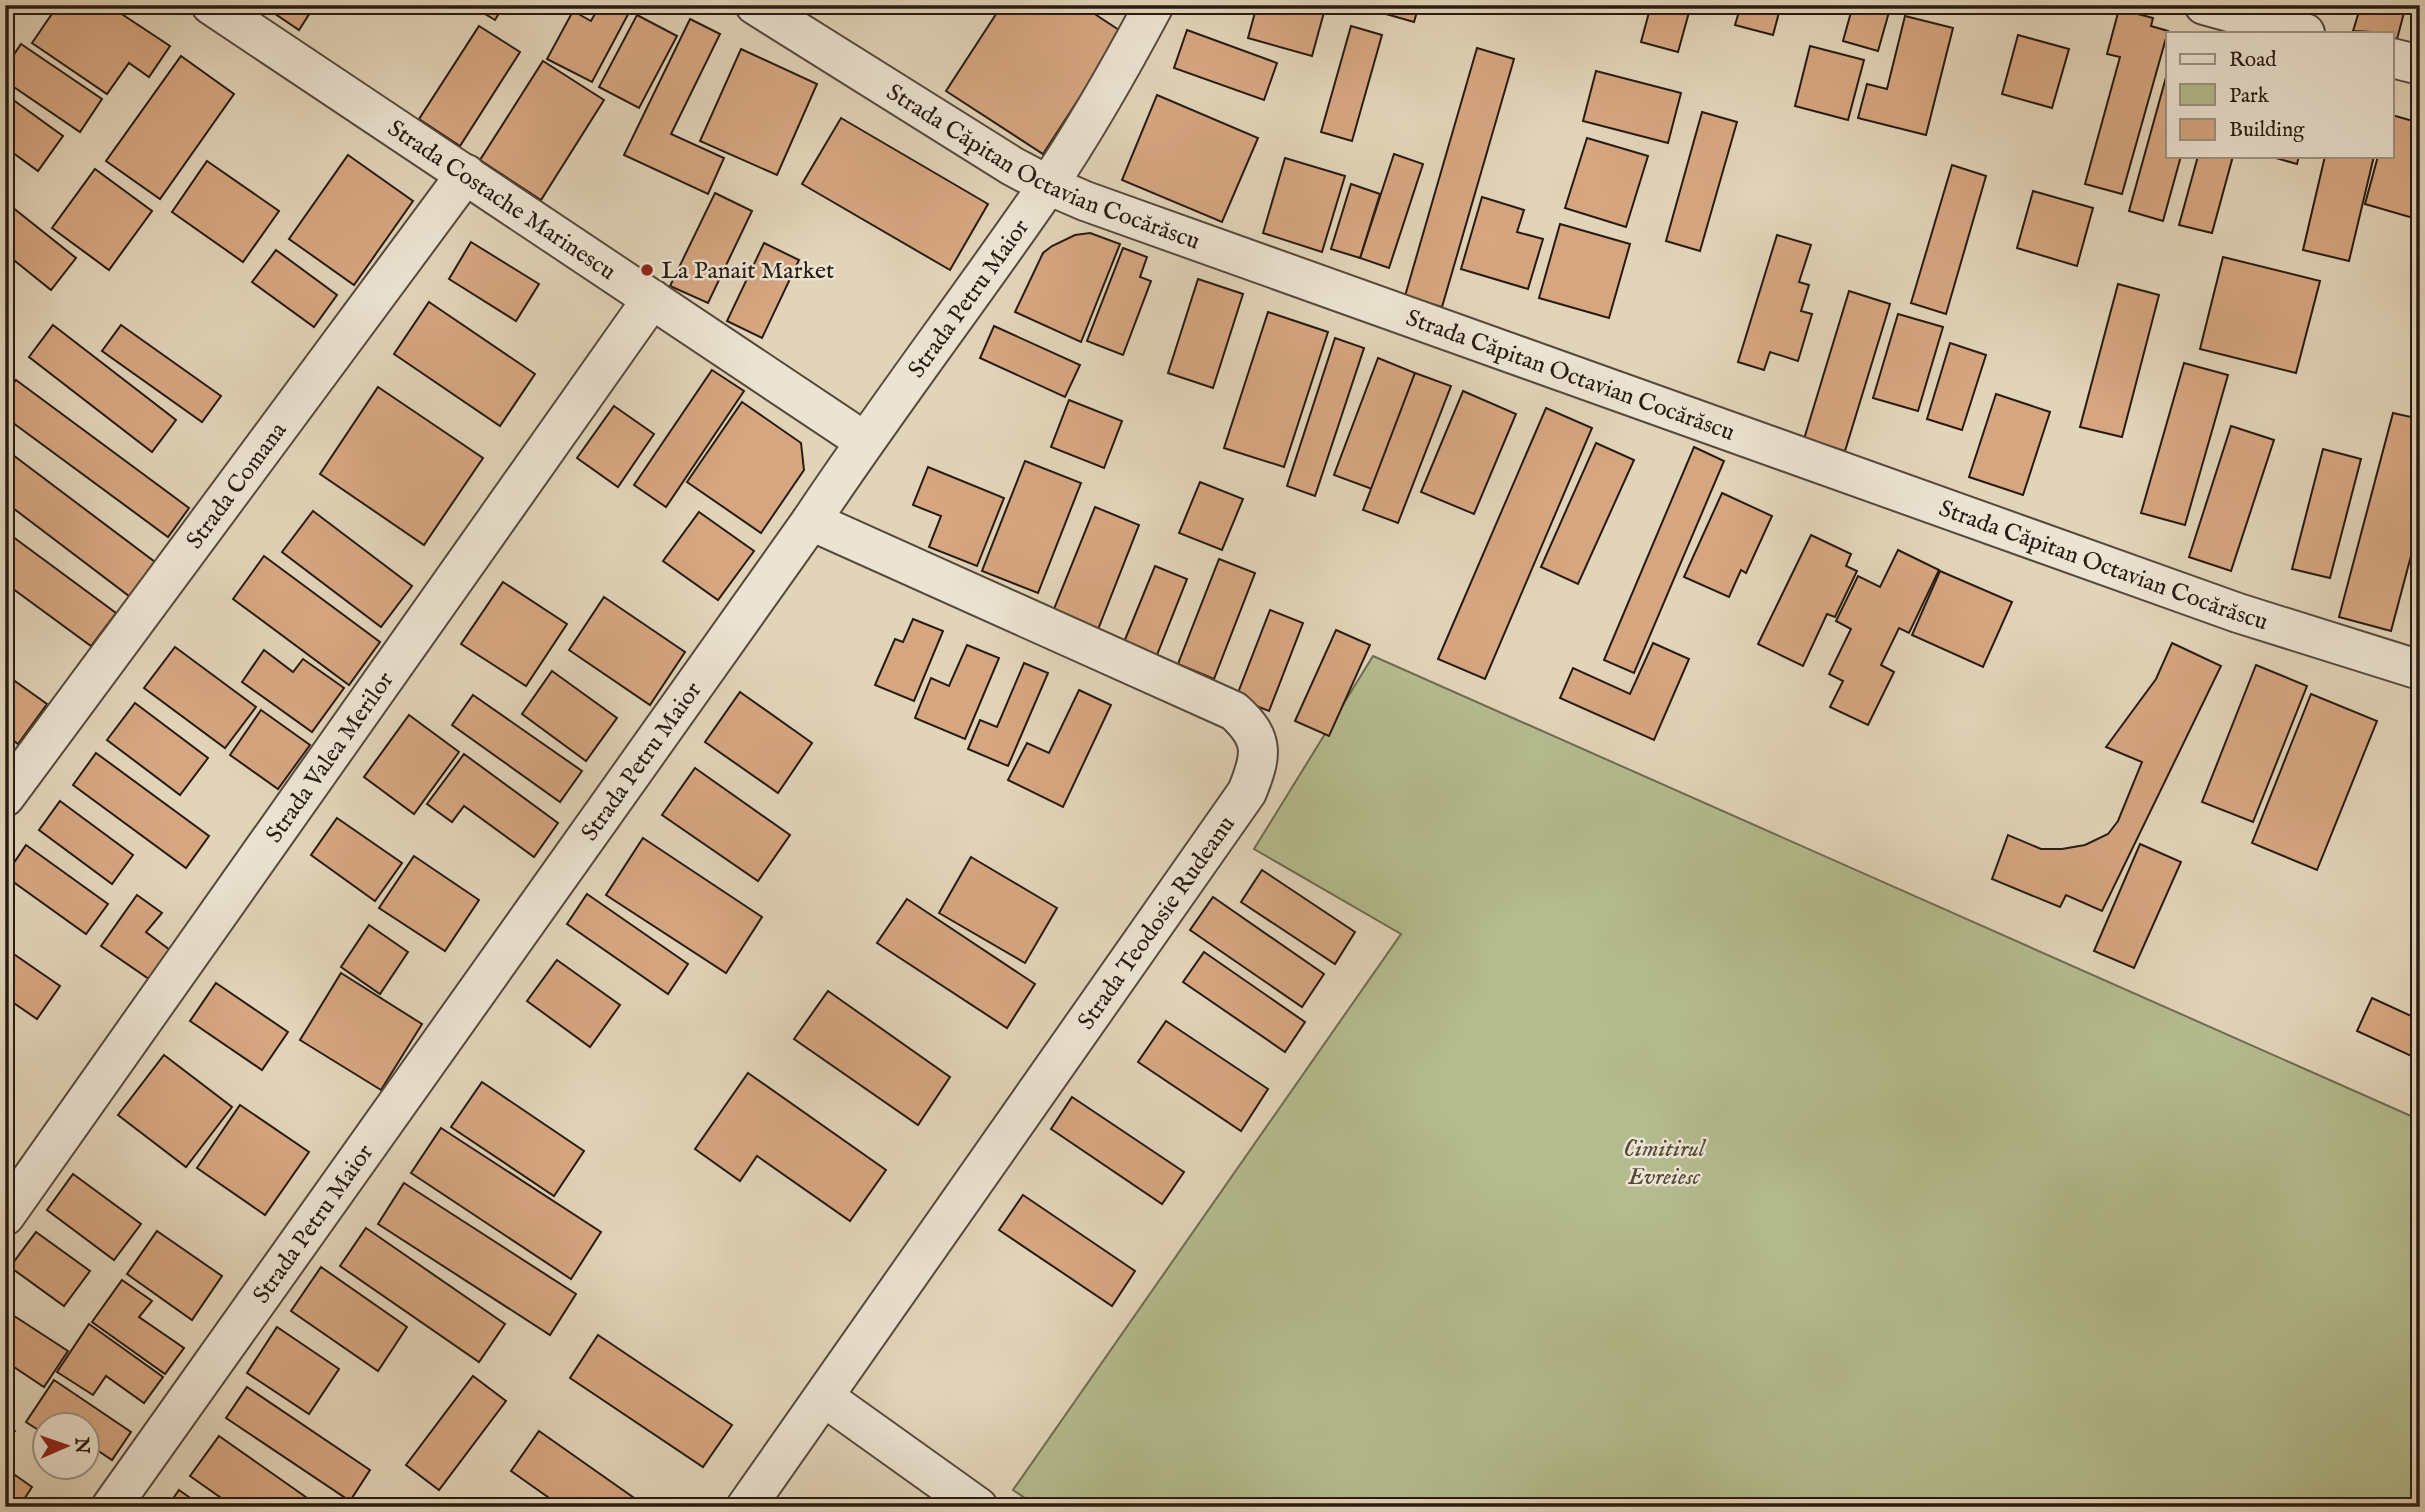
<svg xmlns="http://www.w3.org/2000/svg" width="2425" height="1512" viewBox="0 0 2425 1512" font-family="'IM FELL English',serif">
  <rect width="100%" height="100%" fill="#e2d4b9"/>
  <filter id="stains"><feTurbulence type="fractalNoise" baseFrequency=".00286" numOctaves="4"/><feColorMatrix values="0 0 0 0 .2 0 0 0 0 .09 0 0 0 0 .02 0 0 0 .5 -.17"/></filter>
  <radialGradient id="worn" r=".72"><stop offset=".6" stop-color="#630" stop-opacity="0"/><stop offset="1" stop-color="#630" stop-opacity=".3"/></radialGradient>
  <polygon fill="#b4bc8f" stroke="#6e6c50" stroke-width="2" points="1373,656 2420,1120 2420,1507 1038,1507 1013,1490 1401,934 1254,849"/>
  <g fill="#d6a681" stroke="#271b12" stroke-width="2">
    <polygon points="58,5 108,5 170,46 149,77 129,63 107,94 32,43"/>
    <polygon points="262,5 315,5 299,30"/>
    <polygon points="470,5 504,5 495,20"/>
    <polygon points="600,5 633,5 592,82 547,59 573,11 591,21"/>
    <polygon points="1002,5 1081,5 1122,32 1043,154 946,91"/>
    <polygon points="1257,5 1326,5 1312,56 1248,38"/>
    <polygon points="1381,5 1419,5 1414,22 1379,12"/>
    <polygon points="1651,5 1691,5 1678,52 1641,42"/>
    <polygon points="1741,5 1781,5 1773,35 1735,25"/>
    <polygon points="1853,5 1891,5 1878,51 1843,41"/>
    <polygon points="2361,5 2406,5 2396,43 2392,42 2392,33 2353,31"/>
    <polygon points="2119,9 2153,18 2151,26 2168,31 2122,194 2085,184 2120,57 2107,54"/>
    <polygon points="637,15 677,36 639,108 599,87"/>
    <polygon points="1905,16 1953,28 1926,135 1858,118 1867,84 1887,89"/>
    <polygon points="2420,16 2420,57 2410,55"/>
    <polygon points="690,19 720,34 671,134 724,158 708,194 624,155"/>
    <polygon points="479,26 520,52 460,146 419,119"/>
    <polygon points="1351,26 1382,35 1352,141 1321,132"/>
    <polygon points="1187,30 1277,63 1264,100 1174,68"/>
    <polygon points="2018,35 2069,49 2052,108 2002,94"/>
    <polygon points="21,44 102,99 80,132 5,81 5,68"/>
    <polygon points="1810,46 1864,60 1848,120 1795,106"/>
    <polygon points="1477,48 1514,59 1442,307 1405,296"/>
    <polygon points="741,49 817,84 777,175 700,141"/>
    <polygon points="181,56 234,94 160,199 106,161"/>
    <polygon points="543,61 604,100 541,200 480,160"/>
    <polygon points="2168,70 2168,156 2181,156 2163,221 2129,211"/>
    <polygon points="1596,71 1681,93 1668,143 1583,121"/>
    <polygon points="5,94 63,136 38,171 5,147"/>
    <polygon points="1157,95 1258,138 1222,222 1122,180"/>
    <polygon points="1702,112 1737,122 1700,251 1666,241"/>
    <polygon points="2392,115 2420,123 2420,220 2365,204 2378,156 2392,156"/>
    <polygon points="841,118 988,204 950,270 802,184"/>
    <polygon points="1587,138 1648,156 1626,227 1565,208"/>
    <polygon points="1394,154 1423,164 1389,268 1360,258"/>
    <polygon points="348,155 413,201 354,285 289,239"/>
    <polygon points="2198,156 2233,156 2212,233 2179,225"/>
    <polygon points="2269,156 2299,156 2297,164"/>
    <polygon points="2325,156 2374,156 2349,261 2303,250"/>
    <polygon points="1285,158 1345,176 1322,252 1263,233"/>
    <polygon points="207,161 279,211 243,262 172,212"/>
    <polygon points="1952,165 1986,176 1946,314 1911,303"/>
    <polygon points="95,169 152,211 109,270 52,228"/>
    <polygon points="1351,184 1380,194 1360,258 1331,249"/>
    <polygon points="2033,191 2093,208 2077,266 2017,248"/>
    <polygon points="715,193 752,211 708,303 670,286"/>
    <polygon points="1482,197 1524,210 1517,232 1543,239 1528,289 1461,269"/>
    <polygon points="7,203 76,258 51,290 5,253"/>
    <polygon points="1560,224 1630,244 1609,318 1539,298"/>
    <polygon points="1090,233 1120,244 1081,342 1015,312 1043,253 1052,246 1075,235"/>
    <polygon points="1777,235 1811,245 1799,282 1809,285 1801,311 1812,314 1798,361 1770,352 1764,370 1738,362"/>
    <polygon points="471,242 539,284 516,321 449,279"/>
    <polygon points="764,243 799,260 762,338 727,321"/>
    <polygon points="1123,248 1147,257 1140,277 1151,281 1123,355 1087,341"/>
    <polygon points="276,250 337,295 314,327 252,282"/>
    <polygon points="2223,257 2320,281 2296,373 2200,349"/>
    <polygon points="1198,279 1243,294 1213,388 1168,373"/>
    <polygon points="2118,284 2159,295 2122,437 2080,427"/>
    <polygon points="1849,291 1890,304 1845,451 1804,439"/>
    <polygon points="429,302 535,374 500,426 394,354"/>
    <polygon points="1268,312 1328,332 1284,467 1224,448"/>
    <polygon points="1898,314 1943,327 1918,411 1873,398"/>
    <polygon points="53,325 176,420 152,452 29,357"/>
    <polygon points="121,325 221,396 202,422 102,351"/>
    <polygon points="994,326 1080,365 1065,397 980,358"/>
    <polygon points="1335,338 1364,348 1315,496 1287,486"/>
    <polygon points="1950,343 1986,355 1962,430 1927,419"/>
    <polygon points="1378,358 1415,373 1372,489 1334,475"/>
    <polygon points="2184,363 2228,375 2185,525 2141,513"/>
    <polygon points="712,370 744,391 666,507 634,485"/>
    <polygon points="1415,373 1451,386 1398,523 1363,510"/>
    <polygon points="16,380 189,508 168,537 5,417 5,395"/>
    <polygon points="378,387 483,458 424,545 320,474"/>
    <polygon points="1463,391 1516,414 1474,514 1421,492"/>
    <polygon points="1996,394 2050,412 2023,495 1969,477"/>
    <polygon points="1069,400 1122,421 1104,468 1051,447"/>
    <polygon points="742,402 801,443 804,470 761,533 687,482"/>
    <polygon points="614,406 654,434 618,487 577,458"/>
    <polygon points="1546,408 1592,428 1485,679 1438,659"/>
    <polygon points="2393,413 2420,419 2420,522 2391,631 2339,617"/>
    <polygon points="2231,426 2274,440 2231,571 2189,557"/>
    <polygon points="1596,443 1634,460 1578,584 1541,567"/>
    <polygon points="1694,447 1724,461 1634,673 1604,660"/>
    <polygon points="5,449 155,562 129,596 5,502"/>
    <polygon points="2323,449 2361,459 2330,578 2292,569"/>
    <polygon points="1025,461 1081,483 1038,593 982,571"/>
    <polygon points="928,467 1004,498 977,566 929,547 941,516 913,505"/>
    <polygon points="1200,482 1243,499 1222,550 1179,533"/>
    <polygon points="1722,493 1772,516 1746,573 1741,570 1729,597 1684,577"/>
    <polygon points="1095,507 1139,525 1097,632 1052,614"/>
    <polygon points="313,511 412,586 381,627 282,552"/>
    <polygon points="699,512 754,551 718,600 663,561"/>
    <polygon points="5,531 116,613 91,646 5,583"/>
    <polygon points="1811,535 1851,554 1846,566 1857,571 1835,617 1827,614 1803,666 1758,644"/>
    <polygon points="1898,550 1939,570 1909,633 1899,628 1881,665 1894,672 1868,725 1830,707 1843,681 1829,674 1851,629 1836,621 1858,576 1880,587"/>
    <polygon points="264,556 380,642 349,685 233,599"/>
    <polygon points="1219,559 1255,573 1214,679 1178,664"/>
    <polygon points="1155,566 1187,579 1155,660 1122,647"/>
    <polygon points="1940,571 2012,602 1983,667 1912,635"/>
    <polygon points="503,582 567,624 526,686 461,644"/>
    <polygon points="604,597 685,652 650,705 569,650"/>
    <polygon points="1270,610 1303,623 1269,711 1236,698"/>
    <polygon points="913,619 943,631 914,701 875,685 895,639 903,642"/>
    <polygon points="1336,630 1370,645 1329,736 1295,721"/>
    <polygon points="1653,643 1689,659 1654,740 1560,698 1573,668 1630,694"/>
    <polygon points="2172,643 2221,666 2102,911 2066,895 2060,907 1992,879 2008,835 2041,849 2062,849 2085,845 2108,834 2118,821 2142,762 2106,747 2156,679"/>
    <polygon points="967,645 999,658 965,739 915,718 931,678 949,686"/>
    <polygon points="175,647 256,707 225,748 144,688"/>
    <polygon points="264,650 293,672 303,659 344,688 312,732 242,682"/>
    <polygon points="1024,663 1048,673 1008,766 968,749 980,720 997,727"/>
    <polygon points="2256,665 2307,686 2253,822 2202,802"/>
    <polygon points="552,671 617,718 586,761 522,714"/>
    <polygon points="5,674 47,704 18,744 5,734"/>
    <polygon points="1079,690 1111,705 1063,807 1008,780 1027,743 1049,753"/>
    <polygon points="740,692 812,743 778,793 705,742"/>
    <polygon points="2311,694 2377,721 2317,870 2252,843"/>
    <polygon points="473,695 582,771 560,802 452,725"/>
    <polygon points="135,703 208,758 180,795 107,740"/>
    <polygon points="261,710 310,745 278,789 230,755"/>
    <polygon points="409,715 459,752 414,814 364,777"/>
    <polygon points="96,753 209,836 186,868 73,785"/>
    <polygon points="464,754 558,823 534,857 464,806 452,822 427,804"/>
    <polygon points="695,768 790,835 758,881 662,815"/>
    <polygon points="60,801 133,855 112,884 39,830"/>
    <polygon points="337,818 402,863 375,901 311,855"/>
    <polygon points="643,838 762,917 726,973 606,895"/>
    <polygon points="2140,844 2181,862 2134,968 2094,951"/>
    <polygon points="26,845 108,904 86,934 5,876"/>
    <polygon points="414,856 479,900 445,951 379,908"/>
    <polygon points="971,857 1057,908 1025,963 939,913"/>
    <polygon points="1262,870 1355,932 1335,964 1241,902"/>
    <polygon points="587,894 688,964 668,994 567,924"/>
    <polygon points="137,895 162,913 146,932 170,950 149,979 101,946"/>
    <polygon points="1213,897 1324,974 1302,1007 1190,930"/>
    <polygon points="907,899 1035,984 1007,1028 877,943"/>
    <polygon points="369,925 408,952 380,994 341,967"/>
    <polygon points="5,948 60,986 37,1019 5,997"/>
    <polygon points="1204,952 1305,1022 1285,1052 1183,982"/>
    <polygon points="557,960 620,1005 590,1047 527,1001"/>
    <polygon points="341,973 422,1024 381,1090 300,1040"/>
    <polygon points="216,983 288,1032 262,1070 190,1021"/>
    <polygon points="828,991 950,1077 918,1125 794,1039"/>
    <polygon points="2372,998 2420,1020 2420,1060 2357,1031"/>
    <polygon points="1166,1021 1268,1089 1241,1131 1138,1062"/>
    <polygon points="164,1055 232,1107 186,1167 118,1115"/>
    <polygon points="748,1073 886,1170 850,1221 757,1156 740,1181 695,1149"/>
    <polygon points="482,1082 584,1151 554,1196 451,1127"/>
    <polygon points="1072,1097 1184,1172 1162,1204 1051,1129"/>
    <polygon points="240,1105 309,1152 265,1215 197,1168"/>
    <polygon points="441,1128 601,1232 571,1279 411,1173"/>
    <polygon points="73,1174 141,1224 114,1260 47,1210"/>
    <polygon points="404,1183 576,1294 550,1335 378,1224"/>
    <polygon points="1023,1195 1135,1271 1112,1306 999,1230"/>
    <polygon points="366,1228 505,1324 479,1362 340,1266"/>
    <polygon points="157,1231 222,1276 192,1320 127,1274"/>
    <polygon points="36,1232 90,1271 64,1306 10,1267"/>
    <polygon points="321,1267 407,1327 378,1371 291,1311"/>
    <polygon points="122,1280 152,1301 139,1317 184,1348 165,1374 92,1322"/>
    <polygon points="5,1310 68,1351 44,1387 5,1361"/>
    <polygon points="89,1324 163,1377 144,1403 106,1376 93,1395 57,1372"/>
    <polygon points="277,1327 339,1369 309,1414 247,1373"/>
    <polygon points="598,1335 732,1425 703,1467 570,1378"/>
    <polygon points="473,1376 506,1401 439,1490 406,1465"/>
    <polygon points="54,1380 131,1432 112,1460 88,1444 88,1424 46,1424 46,1435 26,1422"/>
    <polygon points="247,1387 370,1470 350,1501 226,1418"/>
    <polygon points="5,1424 15,1431 5,1444"/>
    <polygon points="539,1431 647,1507 562,1507 511,1471"/>
    <polygon points="219,1436 320,1507 234,1507 190,1476"/>
    <polygon points="5,1468 32,1487 19,1507 5,1507"/>
    <polygon points="179,1490 203,1507 167,1507"/>
  </g>
  <g fill="none" stroke-linecap="round" stroke-linejoin="round">
    <g stroke="#56493c" stroke-width="42">
      <g id="minor">
        <path id="s1" d="M211,5L864,441"/>
        <path id="s2" d="M755,5L1012,166L1048,185L1085,201L2238,613L2420,670"/>
        <polyline points="2204,5 2305,33"/>
        <polyline points="2392,58 2420,65"/>
        <path id="s3" d="M5,797L466,174"/>
        <path id="s4" d="M5,1216L652,299"/>
        <polyline points="824,1397 978,1507"/>
        <path id="s5" d="M111,1507L811,521C886,408 969,300 1046,188C1086,129 1121,67 1154,5"/>
        <path id="s6" d="M746,1507L1247,792C1262,755 1265,739 1234,711L811,521"/>
      </g>
    </g>
    <use href="#minor" stroke="#ece3d2" stroke-width="38"/>
  </g>
  <circle fill="#8f2418" stroke="#ece3d2" stroke-width="2.5" cx="647" cy="270" r="7"/>
  <g text-anchor="middle" stroke-width="5" stroke-linejoin="round" paint-order="stroke">
    <g font-size="24" fill="#271b12" stroke="#ece3d2">
      <text dy="8" stroke="none"><textPath href="#s2" startOffset="332">Strada Căpitan Octavian Cocărăscu</textPath></text>
      <text dy="8" stroke="none"><textPath href="#s1" startOffset="350">Strada Costache Marinescu</textPath></text>
      <text dy="8" stroke="none"><textPath href="#s5" startOffset="1482">Strada Petru Maior</textPath></text>
      <text dy="8" stroke="none"><textPath href="#s2" startOffset="900">Strada Căpitan Octavian Cocărăscu</textPath></text>
      <text dy="8" stroke="none"><textPath href="#s3" startOffset="388">Strada Comana</textPath></text>
      <text dy="8" stroke="none"><textPath href="#s2" startOffset="1466">Strada Căpitan Octavian Cocărăscu</textPath></text>
      <text dy="8" stroke="none"><textPath href="#s4" startOffset="562">Strada Valea Merilor</textPath></text>
      <text dy="8" stroke="none"><textPath href="#s5" startOffset="915">Strada Petru Maior</textPath></text>
      <text dy="8" stroke="none"><textPath href="#s6" startOffset="714">Strada Teodosie Rudeanu</textPath></text>
      <text dy="8" stroke="none"><textPath href="#s5" startOffset="348">Strada Petru Maior</textPath></text>
    </g>
    <g font-size="24" fill="#271b12" stroke="#ece3d2" text-anchor="start">
      <text x="661" y="278">La Panait Market</text>
    </g>
    <g font-size="24" font-style="italic" fill="#514b38" stroke="#ece3d2">
      <text x="1664" y="1156">Cimitirul<tspan x="1664" dy="28">Evreiesc</tspan></text>
    </g>
  </g>
  <rect width="2425" height="1512" fill="none" stroke="#e2d4b9" stroke-width="28"/>
  <rect x="7" y="7" width="2411" height="1498" fill="none" stroke="#271b12" stroke-width="3.5"/>
  <rect x="14" y="14" width="2397" height="1484" fill="none" stroke="#271b12" stroke-width="2"/>
  <rect x="2166" y="32" width="228" height="126" fill="#ece3d2" stroke="#9d9385" stroke-width="2"/>
  <rect x="2180" y="54" width="35" height="10" fill="#ece3d2" stroke="#9d9385" stroke-width="2"/>
  <text x="2229" y="66" font-size="21" fill="#271b12">Road</text>
  <rect x="2180" y="84" width="35" height="21" fill="#b4bc8f" stroke="#9d9385" stroke-width="2"/>
  <text x="2229" y="102" font-size="21" fill="#271b12">Park</text>
  <rect x="2180" y="119" width="35" height="21" fill="#d6a681" stroke="#9d9385" stroke-width="2"/>
  <text x="2229" y="136" font-size="21" fill="#271b12">Building</text>
  <g transform="translate(66 1446) rotate(88)"><circle r="33" fill="#ece3d2" stroke="#9d9385" stroke-width="2"/>
  <path d="M0-5L12 26L0 18L-12 26Z" fill="#8f2418"/>
  <text y="-10" font-size="19" font-weight="bold" text-anchor="middle" fill="#271b12">N</text>
  </g>
  <rect width="100%" height="100%" filter="url(#stains)"/>
  <rect width="100%" height="100%" fill="url(#worn)"/>
</svg>
